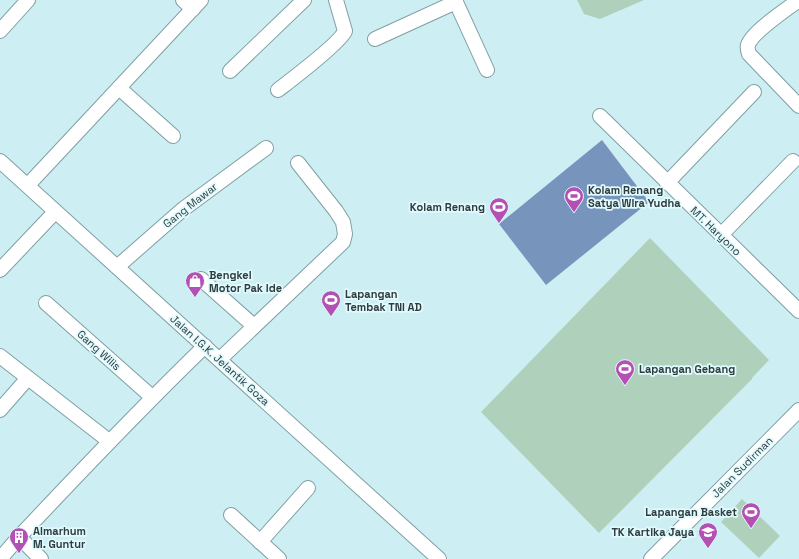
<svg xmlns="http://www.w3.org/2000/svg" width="799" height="559" viewBox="0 0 799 559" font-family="'Space Grotesk',sans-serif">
  <rect width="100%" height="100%" fill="#cdeff3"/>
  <g fill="#afd1bc">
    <polygon points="577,0 644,0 600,19 584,14"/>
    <polygon points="650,238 769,360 752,378 752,379 599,533 481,412"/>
    <polygon points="742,499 780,536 759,558 721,522"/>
  </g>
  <polygon fill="#7795bc" points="602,140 649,202 546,285 499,224"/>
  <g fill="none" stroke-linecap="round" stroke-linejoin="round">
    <g stroke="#7f9fa3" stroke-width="16">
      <g id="minor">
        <polyline points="183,0 193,9"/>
        <polyline points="455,0 487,70"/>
        <path d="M799,0C787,9 752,32 748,45C747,48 748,51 749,54L799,106"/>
        <polyline points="0,31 28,0"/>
        <polyline points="375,39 456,2"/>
        <polyline points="230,71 304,0"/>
        <polyline points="119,88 173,136"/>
        <path d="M278,90C291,80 340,43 345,31L336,0"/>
        <polyline points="600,116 799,311"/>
        <polyline points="0,161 439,559"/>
        <polyline points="667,183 754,92"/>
        <polyline points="28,185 201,0"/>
        <polyline points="721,235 793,161"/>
        <polyline points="117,267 182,210 266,148"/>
        <polyline points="0,270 55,212"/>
        <polyline points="201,279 254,326"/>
        <polyline points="46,303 152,397"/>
        <polyline points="0,356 109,441"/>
        <polyline points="220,359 343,242 345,234 343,222 336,211 298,163"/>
        <polyline points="0,410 28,378"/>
        <polyline points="231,515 279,559"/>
        <polyline points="260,542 308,488"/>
        <polyline points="0,559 19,537"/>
        <path d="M41,559L19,537C80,472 141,408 205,346"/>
        <polyline points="651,559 799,410"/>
      </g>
    </g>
    <use href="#minor" stroke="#fff" stroke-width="14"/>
  </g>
  <defs>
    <g id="stadium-pin" transform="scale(1)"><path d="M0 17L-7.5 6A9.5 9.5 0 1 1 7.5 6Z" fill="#b44fb4" stroke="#e0fafe"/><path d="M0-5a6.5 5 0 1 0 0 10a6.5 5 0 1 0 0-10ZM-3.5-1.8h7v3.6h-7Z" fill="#fff"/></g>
    <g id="shop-pin" transform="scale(1)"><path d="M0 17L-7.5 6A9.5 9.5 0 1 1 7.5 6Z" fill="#b44fb4" stroke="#e0fafe"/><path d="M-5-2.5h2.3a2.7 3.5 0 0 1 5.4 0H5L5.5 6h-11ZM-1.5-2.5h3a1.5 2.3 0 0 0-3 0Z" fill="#fff"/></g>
    <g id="school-pin" transform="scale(1)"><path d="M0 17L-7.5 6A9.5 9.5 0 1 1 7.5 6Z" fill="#b44fb4" stroke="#e0fafe"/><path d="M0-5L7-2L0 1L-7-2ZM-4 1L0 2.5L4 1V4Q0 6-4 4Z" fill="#fff"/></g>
    <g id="building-pin" transform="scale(1)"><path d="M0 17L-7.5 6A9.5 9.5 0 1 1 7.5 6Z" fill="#b44fb4" stroke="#e0fafe"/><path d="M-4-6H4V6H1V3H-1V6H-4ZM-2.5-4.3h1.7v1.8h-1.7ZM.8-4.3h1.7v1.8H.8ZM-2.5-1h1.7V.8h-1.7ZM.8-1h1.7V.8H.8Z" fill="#fff"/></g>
  </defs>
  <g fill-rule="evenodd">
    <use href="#stadium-pin" x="574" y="196"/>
    <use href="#stadium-pin" x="499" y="207"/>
    <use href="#shop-pin" x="195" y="281"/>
    <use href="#stadium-pin" x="331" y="300"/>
    <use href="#stadium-pin" x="625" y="369"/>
    <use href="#stadium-pin" x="751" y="512"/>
    <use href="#school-pin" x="708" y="532"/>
    <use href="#building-pin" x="19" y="537"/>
  </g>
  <g text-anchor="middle" stroke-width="3.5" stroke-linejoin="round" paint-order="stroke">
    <g font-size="11" font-weight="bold" fill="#2f3c3e" stroke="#e0fafe" text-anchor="start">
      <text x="588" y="194">Kolam Renang<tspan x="588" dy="13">Satya Wira Yudha</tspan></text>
      <text x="485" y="211" text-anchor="end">Kolam Renang</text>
      <text x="209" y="279">Bengkel<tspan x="209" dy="13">Motor Pak Ide</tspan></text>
      <text x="345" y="298">Lapangan<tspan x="345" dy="13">Tembak TNI AD</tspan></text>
      <text x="639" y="373">Lapangan Gebang</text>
      <text x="737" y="516" text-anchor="end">Lapangan Basket</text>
      <text x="33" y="535">Almarhum<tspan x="33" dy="13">M. Guntur</tspan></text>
      <text x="694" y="536" text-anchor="end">TK Kartika Jaya</text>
    </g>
    <g font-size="11" fill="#2f3c3e" stroke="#e0fafe">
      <text transform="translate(190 205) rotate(-38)" y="4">Gang Mawar</text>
      <text transform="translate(716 231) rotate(44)" y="4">MT. Haryono</text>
      <text transform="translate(99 350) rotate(42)" y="4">Gang Wilis</text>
      <text transform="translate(220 360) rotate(42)" y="4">Jalan I.G.K. Jelantik Goza</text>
      <text transform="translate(742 467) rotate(-45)" y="4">Jalan Sudirman</text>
    </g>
  </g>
</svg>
